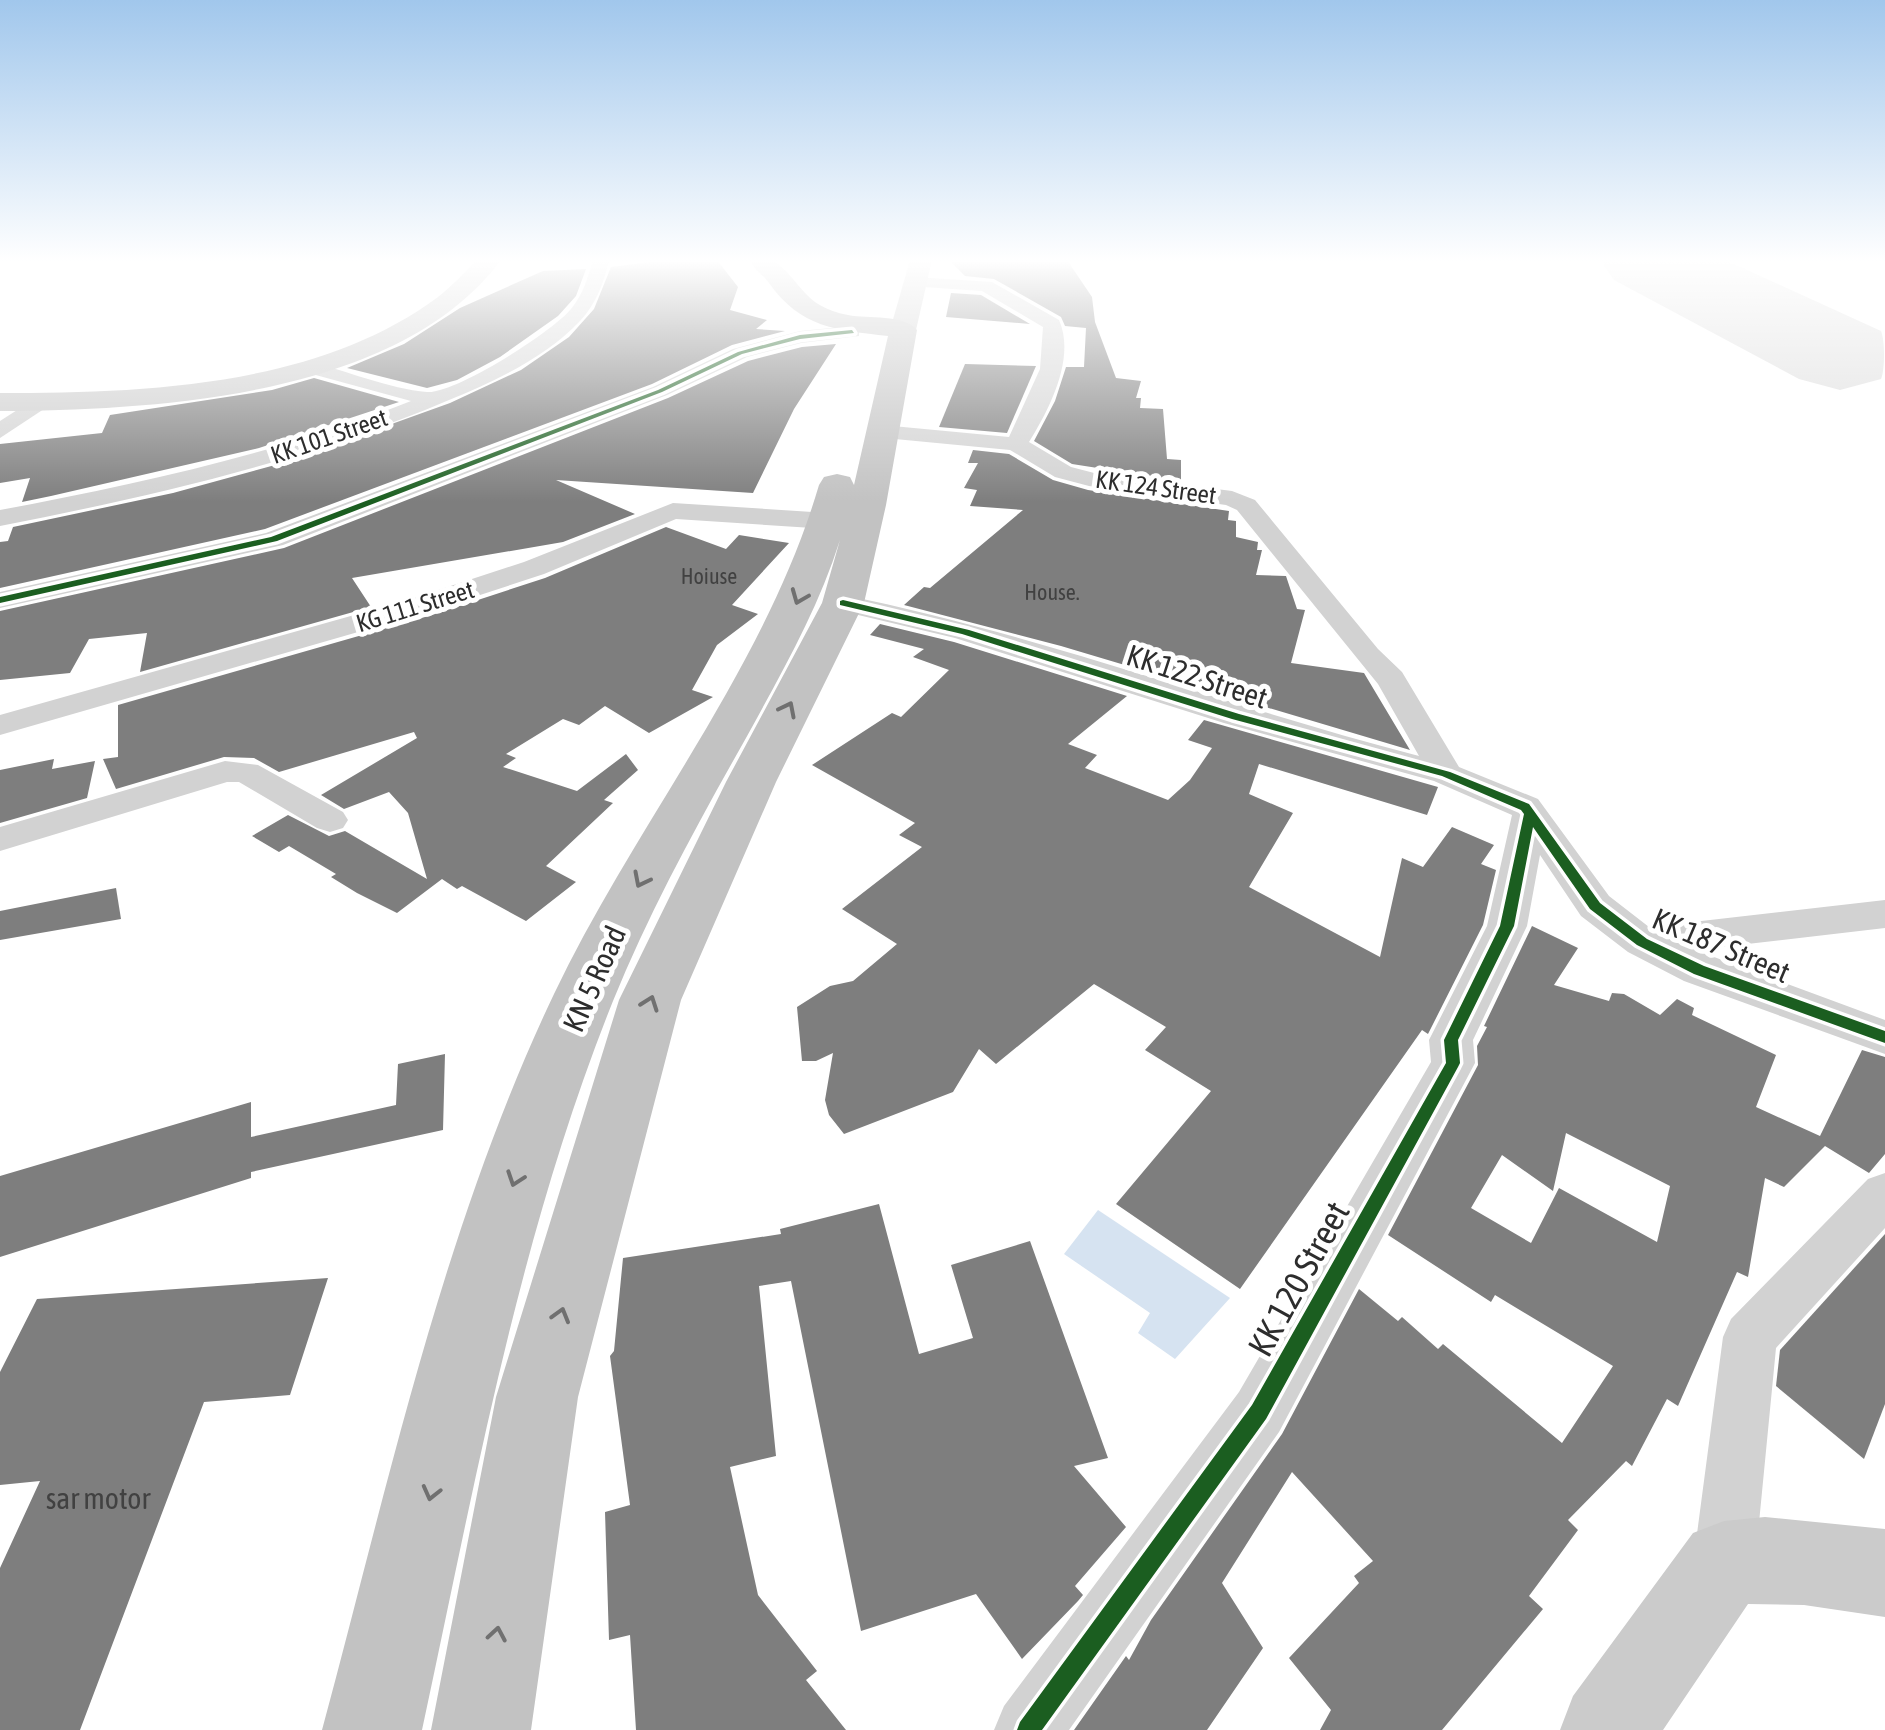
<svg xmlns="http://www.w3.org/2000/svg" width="1885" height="1730" viewBox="0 0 1885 1730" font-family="'Asap Condensed',sans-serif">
  <rect width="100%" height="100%" fill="#fff"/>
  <polygon fill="#d6e3f1" points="1098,1210 1230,1298 1175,1359 1138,1333 1150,1313 1064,1254"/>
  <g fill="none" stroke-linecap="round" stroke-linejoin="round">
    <path fill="#dcdcdc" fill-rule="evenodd" d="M1600,260H1725L1881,331C1885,341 1885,369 1881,379L1840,390L1799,379L1614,280Z"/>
  </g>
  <g fill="#7e7e7e" fill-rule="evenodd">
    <polygon points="668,260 717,260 738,287 730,310 767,320 756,329 785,331 732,345 652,384 265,529 0,588 0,542 8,541 13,527 173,493 286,462 450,403 521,370 569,337 594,309 611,267"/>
    <polygon points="977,260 1067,260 1092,297 1095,322 1116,378 1141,381 1136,398 1141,398 1140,408 1163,409 1167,459 1181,460 1181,481 1072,464 1034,441 1055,401 1066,367 1084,367 1086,328 1065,326 1061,317 994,279 965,276 951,262"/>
    <polygon points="586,269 576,296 558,316 500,357 457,380 427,388 347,368 404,344 460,308 543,271"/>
    <polygon points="951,293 981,295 1030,324 946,317"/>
    <polygon points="836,344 794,409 753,493 556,480 635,514 563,542 352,578 371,607 140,672 147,633 89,639 70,673 0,680 0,611 284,548 668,398 748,361 802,347"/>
    <polygon points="965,364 1036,366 1007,433 939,427"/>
    <polygon points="314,378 399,402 259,448 51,496 22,502 30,478 0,483 0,444 102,433 110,415 272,390"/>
    <polygon points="973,450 1009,454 1053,480 1088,490 1229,511 1228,520 1236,521 1236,537 1258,542 1257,550 1262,550 1256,575 1286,576 1297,609 1305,610 1291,663 1364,673 1410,750 1061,646 904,605 924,587 930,588 1023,510 970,506 977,490 964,488 978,463 968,463"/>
    <polygon points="666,527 726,549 739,535 789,543 732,605 758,614 717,645 692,690 713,697 649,733 605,706 579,725 563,719 506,754 516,758 503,767 577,791 626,754 638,770 604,800 613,803 546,866 576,882 526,921 462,886 457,889 442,879 397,913 357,893 331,877 336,874 289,846 279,852 252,836 288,815 329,836 345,831 427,879 408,813 389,792 344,809 321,795 417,738 414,732 279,772 254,758 224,757 116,789 103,759 118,757 118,705 432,615 545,578"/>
    <polygon points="880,624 954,642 1127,696 1068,744 1097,755 1085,768 1168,800 1190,780 1212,748 1188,740 1204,720 1438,787 1427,815 1259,764 1249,794 1293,813 1249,887 1380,957 1402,858 1423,867 1452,827 1494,845 1481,864 1496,870 1483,925 1428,1034 1422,1030 1240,1289 1116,1204 1211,1091 1145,1050 1166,1027 1094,984 996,1064 979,1049 953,1092 844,1134 829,1115 825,1100 833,1053 816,1061 802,1061 797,1007 830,986 853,981 897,944 842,909 922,847 899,835 915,823 812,765 892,713 901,717 949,670 913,657 924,649 870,635"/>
    <polygon points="54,759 52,769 95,761 87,798 0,823 0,770"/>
    <polygon points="116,888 121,919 0,940 0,911"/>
    <path d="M1532,926L1578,948L1554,985L1609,1001L1612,993L1624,994L1660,1015L1677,999L1694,1008L1692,1015L1776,1055L1756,1107L1820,1136L1862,1050L1885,1057V1154L1869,1173L1825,1146L1784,1187L1765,1178L1748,1277L1737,1272L1678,1406L1667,1399L1632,1466L1626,1461L1568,1520L1578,1530L1529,1596L1543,1609L1442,1730H1320L1331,1710L1289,1658L1359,1583L1354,1576L1373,1561L1292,1472L1222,1583L1263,1648L1207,1730H1074L1126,1656L1129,1660L1151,1620L1282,1434L1359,1289L1398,1321L1402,1317L1438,1349L1443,1344L1562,1443L1613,1366L1495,1295L1491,1302L1388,1235L1478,1065L1477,1046L1487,1027L1484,1026ZM1566,1133L1670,1186L1657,1242L1559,1188L1531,1243L1471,1208L1502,1155L1553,1191Z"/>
    <polygon points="445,1054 443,1130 251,1172 251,1178 0,1257 0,1176 251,1102 251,1137 396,1105 398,1064"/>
    <polygon points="879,1204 919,1354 973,1338 951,1265 1030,1241 1108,1458 1074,1466 1126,1527 1075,1586 1083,1595 1078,1601 1022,1659 976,1594 861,1631 791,1281 759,1286 776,1456 730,1467 758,1595 817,1671 806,1680 846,1730 636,1730 630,1635 609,1640 605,1512 630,1505 610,1356 614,1351 623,1258 781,1234 780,1229"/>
    <polygon points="1885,1234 1885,1404 1864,1459 1776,1386 1780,1350"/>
    <polygon points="328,1278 290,1395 204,1402 80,1730 0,1730 0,1568 40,1481 0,1485 0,1372 37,1299"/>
  </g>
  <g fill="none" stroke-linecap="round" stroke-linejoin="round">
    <g fill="#d2d2d2" fill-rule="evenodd">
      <path d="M593,260H609C604,283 596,304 580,321C545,358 495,381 449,400C306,461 153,496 0,526V510C139,484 279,453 411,401L301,371V363L308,361C344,370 390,389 427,392C455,394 552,332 571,309C583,295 588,277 593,260Z"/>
      <path d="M915,277L992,282L1059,320C1076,358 1049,410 1029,442L1071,467L1098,474L1232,491L1255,500L1378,649L1402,672L1459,767L1538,799L1609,896L1649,927L1885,900V928L1695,950L1885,1020V1054L1684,981L1628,952L1581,916L1540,855L1527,926L1473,1040L1475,1063L1279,1432L1069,1730H994L1004,1706L1239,1392L1431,1062L1429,1040L1487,926L1512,815L1434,781L1224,723L955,638L833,609L829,603L833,597L843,595C1038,634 1226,706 1419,756L1378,684L1237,510L1226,505L1089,486L1055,477L1010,450L874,437L871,432L882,425L1009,437L1040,369L1043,327L982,291L909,286V278Z"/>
      <polygon points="852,326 859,328 859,336 801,343 747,357 667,395 283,545 0,608 0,592 266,533 653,387 733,349 800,331"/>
      <polygon points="39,396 50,402 47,407 0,438 0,421"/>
      <polygon points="673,503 828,513 841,521 828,529 676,519 544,574 431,611 0,735 0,715 411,599 524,562"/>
      <polygon points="225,761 258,765 343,812 348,820 343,828 330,832 317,828 239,782 227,782 0,851 0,827"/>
      <polygon points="1885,1173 1885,1228 1776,1348 1755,1564 1746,1586 1724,1595 1702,1586 1693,1564 1723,1337 1731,1319 1868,1179"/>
    </g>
    <g fill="#cbcbcb" fill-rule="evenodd">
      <path d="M477,260H501C399,397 157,410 0,411V393C144,393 317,387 438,297C452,286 465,272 477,260Z"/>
      <polygon points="910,260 932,260 916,330 903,338 890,330"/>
      <polygon points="1765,1517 1885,1529 1885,1617 1804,1605 1748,1604 1663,1730 1560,1730 1573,1696 1693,1533 1724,1521"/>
    </g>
    <path fill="#c2c2c2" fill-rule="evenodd" d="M751,260H773C804,283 802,306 848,315C868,319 904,314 917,330L886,505L864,603L776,782L681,1000L578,1397L531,1730H431L496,1397L619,1000L726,782L822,603L840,540C818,610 781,674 746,738C698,823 650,910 613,1001C519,1235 475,1484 422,1730H322C389,1482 443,1227 554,994C636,822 765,669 819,485L824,477L837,474L850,477L854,485L888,336C836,330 801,328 769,283C762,273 752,269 751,260Z"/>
    <g stroke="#fff" stroke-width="7">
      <g id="cycleway">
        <polygon points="852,330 854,333 800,339 742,354 662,392 277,541 0,603 0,597 271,537 658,390 738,352 800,335"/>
        <polygon points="843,600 969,630 1239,714 1450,772 1529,804 1600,903 1647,939 1704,966 1885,1031 1885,1043 1694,974 1637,945 1590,909 1533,827 1514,926 1458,1040 1460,1063 1458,1067 1266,1419 1042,1730 1017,1730 1020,1722 1252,1405 1446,1063 1444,1040 1500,926 1524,814 1521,810 1442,776 1232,719 962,634 840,605 840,601"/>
      </g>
    </g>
    <use href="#cycleway" fill="#1b5e20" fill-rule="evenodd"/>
  </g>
  <defs><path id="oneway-chevron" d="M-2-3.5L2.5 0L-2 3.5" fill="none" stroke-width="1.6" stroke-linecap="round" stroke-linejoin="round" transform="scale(2.5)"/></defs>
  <g stroke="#707070">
    <use href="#oneway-chevron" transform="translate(799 597) rotate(112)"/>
    <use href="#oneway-chevron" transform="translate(788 709) rotate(-63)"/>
    <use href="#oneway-chevron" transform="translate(641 880) rotate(117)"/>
    <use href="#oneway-chevron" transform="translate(650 1003) rotate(-70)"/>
    <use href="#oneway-chevron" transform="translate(515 1179) rotate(109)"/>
    <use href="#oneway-chevron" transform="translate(561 1315) rotate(-74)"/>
    <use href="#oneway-chevron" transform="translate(431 1493) rotate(104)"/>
    <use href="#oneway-chevron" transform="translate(497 1634) rotate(-80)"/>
  </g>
  <linearGradient id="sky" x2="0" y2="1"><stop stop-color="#a1c7ec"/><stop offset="0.52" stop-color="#fff"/><stop offset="1" stop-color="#fff" stop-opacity="0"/></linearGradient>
  <rect width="1885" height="502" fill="url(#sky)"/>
  <g text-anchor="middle" stroke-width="10" stroke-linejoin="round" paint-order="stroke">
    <g font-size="22" fill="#414141">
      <text x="709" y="584">Hoiuse</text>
      <text x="1052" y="600">House.</text>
    </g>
    <g font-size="25" fill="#2d2d2d" stroke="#fff">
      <text transform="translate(329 436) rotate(-19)" y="9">KK 101 Street</text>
      <text transform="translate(1156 487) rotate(8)" y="9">KK 124 Street</text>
      <text transform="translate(415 606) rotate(-17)" y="9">KG 111 Street</text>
    </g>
    <g font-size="30" fill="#2d2d2d" stroke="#fff">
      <text transform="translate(1197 677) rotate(18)" y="10">KK 122 Street</text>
      <text transform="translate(1721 946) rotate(23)" y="10">KK 187 Street</text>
      <text transform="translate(595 979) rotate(-66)" y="10">KN 5 Road</text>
    </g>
    <g font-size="30" fill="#414141">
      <text x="98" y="1509">sar motor</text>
    </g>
    <g font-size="35" fill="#2d2d2d" stroke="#fff">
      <text transform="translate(1299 1279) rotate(-61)" y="12">KK 120 Street</text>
    </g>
  </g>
</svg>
